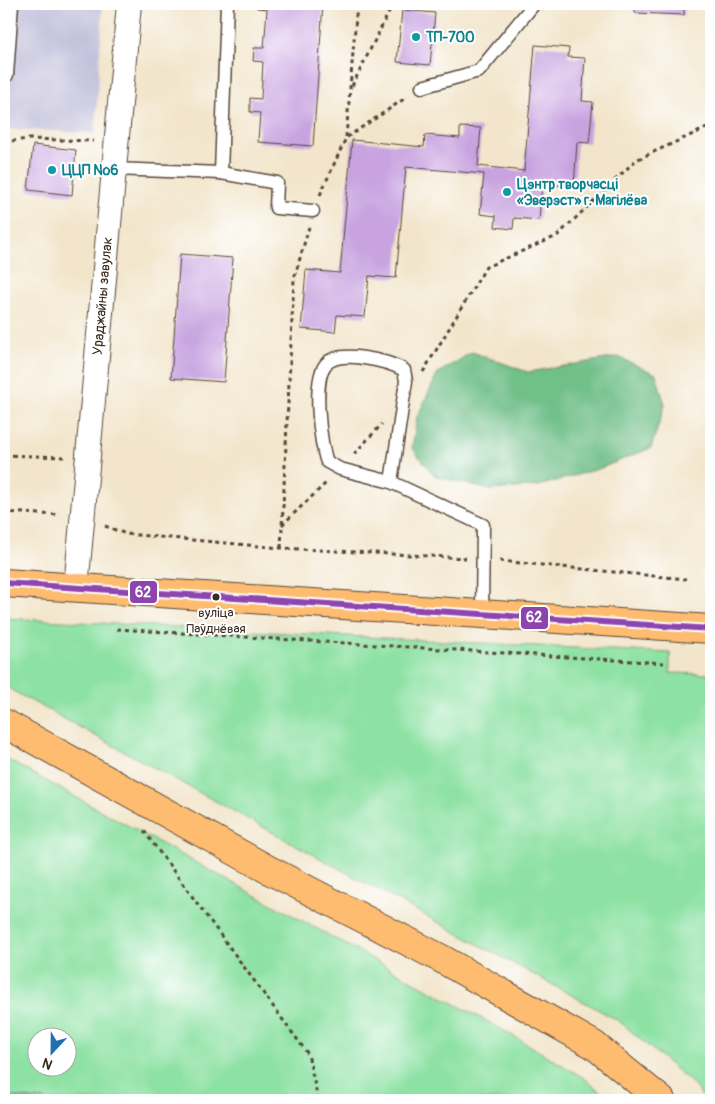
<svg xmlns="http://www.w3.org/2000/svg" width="715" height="1104" viewBox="0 0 715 1104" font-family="Pangolin,sans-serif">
  <rect width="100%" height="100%" fill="#fff"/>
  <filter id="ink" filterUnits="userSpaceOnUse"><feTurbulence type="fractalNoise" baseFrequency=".02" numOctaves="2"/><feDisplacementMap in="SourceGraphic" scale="10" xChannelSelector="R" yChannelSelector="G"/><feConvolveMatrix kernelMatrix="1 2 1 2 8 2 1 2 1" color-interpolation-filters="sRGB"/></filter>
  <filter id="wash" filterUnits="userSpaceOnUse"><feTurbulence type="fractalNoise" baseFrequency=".0096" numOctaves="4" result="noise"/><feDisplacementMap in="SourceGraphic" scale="20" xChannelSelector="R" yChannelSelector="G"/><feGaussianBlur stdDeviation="1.12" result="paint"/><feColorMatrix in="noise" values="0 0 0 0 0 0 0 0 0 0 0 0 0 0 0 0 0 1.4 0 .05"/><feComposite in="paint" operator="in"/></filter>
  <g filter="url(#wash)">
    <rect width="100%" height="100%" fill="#f2e5cb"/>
    <polygon fill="#c3c1db" points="4,4 103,4 95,133 4,129"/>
    <g fill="#8ce1a3" stroke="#648660" fill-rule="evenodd">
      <polygon points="4,618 670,653 670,673 711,674 711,1100 705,1100 692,1083 619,1021 4,686"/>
      <path d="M4,758L510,1034L584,1078L610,1100H4ZM38,1036H68V1066H38Z"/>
    </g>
    <g fill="#71bf89" stroke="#567454">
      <polygon points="472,352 528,372 618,357 656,374 665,405 651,448 601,468 539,486 490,490 435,476 412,448 417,417 438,373"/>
      <polygon points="4,1095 43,1100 4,1100"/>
    </g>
    <g id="blocks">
      <g fill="#c8a3e0">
        <polygon points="257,4 323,4 313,146 258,142 260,113 250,112 250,98 261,99 263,62 253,61 254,48 264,48 267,9 257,8"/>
        <polygon points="635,4 684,4 684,15 635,13"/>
        <polygon points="402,10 435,13 430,65 397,62"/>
        <polygon points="535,45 569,48 568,57 585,58 582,101 593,102 589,143 577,142 574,187 542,184 539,220 514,218 513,229 495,227 496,216 480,214 484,174 406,167 396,278 369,276 365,317 337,315 335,332 301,329 306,270 340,273 352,140 424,147 425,135 460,138 460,127 481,128 478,166 524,171"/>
        <polygon points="33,145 76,150 72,195 28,190"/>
        <polygon points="180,254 233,258 224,382 171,378"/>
      </g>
    </g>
  </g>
  <g filter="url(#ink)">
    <use href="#blocks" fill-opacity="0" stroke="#564638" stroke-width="1"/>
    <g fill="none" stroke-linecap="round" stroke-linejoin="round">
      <g stroke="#564638" stroke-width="15">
        <g id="lane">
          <polyline points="7,75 12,4"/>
          <polyline points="422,87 479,71 534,4"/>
          <polyline points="113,169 221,173 277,183 276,208 313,211"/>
          <polyline points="221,173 227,4"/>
          <path d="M391,482L406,381L404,370C388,361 340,349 326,364C312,379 320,444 327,462L340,469L391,482L483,525L482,615"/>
        </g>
      </g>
      <g stroke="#564638" stroke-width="26">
        <polyline id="street" points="76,588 129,4"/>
      </g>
      <g stroke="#564638" stroke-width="30">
        <g id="primary">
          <polyline points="4,583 711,629"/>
          <polyline points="4,723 269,870 440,958 594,1045 661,1100"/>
        </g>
      </g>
      <g stroke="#564638" stroke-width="3" stroke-dasharray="4 4" stroke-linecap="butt">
        <polyline points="352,86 393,4"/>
        <polyline points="346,137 357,4"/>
        <polyline points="4,142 29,139 93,141"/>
        <polyline points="320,195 346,138 407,97"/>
        <polyline points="423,372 486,267 557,236 636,160 711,126"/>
        <polyline points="354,454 382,424"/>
        <polyline points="4,455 66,457"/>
        <polyline points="4,512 60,515"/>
        <polyline points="282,525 327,482"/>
        <polyline points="105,526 126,534 281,548 466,558"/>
        <polyline points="281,548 294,279 309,227"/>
        <polyline points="500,561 686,579"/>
        <polyline points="117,629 665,663"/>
        <polyline points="144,831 308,1054 318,1100"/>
      </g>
      <use href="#lane" stroke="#fff" stroke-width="12"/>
      <use href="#street" stroke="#fff" stroke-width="24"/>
      <use href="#primary" stroke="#febc70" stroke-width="28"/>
      <g stroke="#fff" stroke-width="10">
        <polyline id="bus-1" points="4,583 711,629"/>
      </g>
      <use href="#bus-1" stroke="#8e44ad" stroke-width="6"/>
    </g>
  </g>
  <g fill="#0f9aa8" stroke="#fff" stroke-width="2">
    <circle cx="416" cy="37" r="5"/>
    <circle cx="52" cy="170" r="5"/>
    <circle cx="507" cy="192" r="5"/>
  </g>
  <circle fill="#3b2a1e" stroke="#fff" stroke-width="2" cx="216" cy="597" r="4.5"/>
  <g text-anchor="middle" stroke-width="4" stroke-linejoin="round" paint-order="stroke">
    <g font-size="13" fill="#3b2a1e" stroke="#fff">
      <text x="216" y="617">вуліца<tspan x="216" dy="16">Паўднёвая</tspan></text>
    </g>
    <g font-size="14" font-weight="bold" fill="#0d838f" stroke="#fff" text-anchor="start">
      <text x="426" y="42">ТП-700</text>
      <text x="62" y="175">ЦЦП №6</text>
      <text x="517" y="189">Цэнтр творчасці<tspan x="517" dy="16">«Эверэст» г. Магілёва</tspan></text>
    </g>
    <g font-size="14" fill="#3b2a1e" stroke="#fff">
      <text transform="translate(102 296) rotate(-85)" y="5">Ураджайны завулак</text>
    </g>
  </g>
  <g stroke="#fff" stroke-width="2">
    <rect x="129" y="580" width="29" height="24" rx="5" fill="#8e44ad"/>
    <rect x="520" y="606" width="29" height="24" rx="5" fill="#8e44ad"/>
  </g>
  <g font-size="14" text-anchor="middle" font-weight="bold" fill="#fff">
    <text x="143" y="597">62</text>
    <text x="534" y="622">62</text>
  </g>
  <rect width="715" height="1104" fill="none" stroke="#fff" stroke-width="20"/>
  <g transform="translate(52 1052) rotate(202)"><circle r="24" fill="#ffffff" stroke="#b1aaa5"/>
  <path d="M0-4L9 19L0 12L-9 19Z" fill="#1f6fb2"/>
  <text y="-8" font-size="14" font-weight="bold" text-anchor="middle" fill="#3b2a1e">N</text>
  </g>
</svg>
